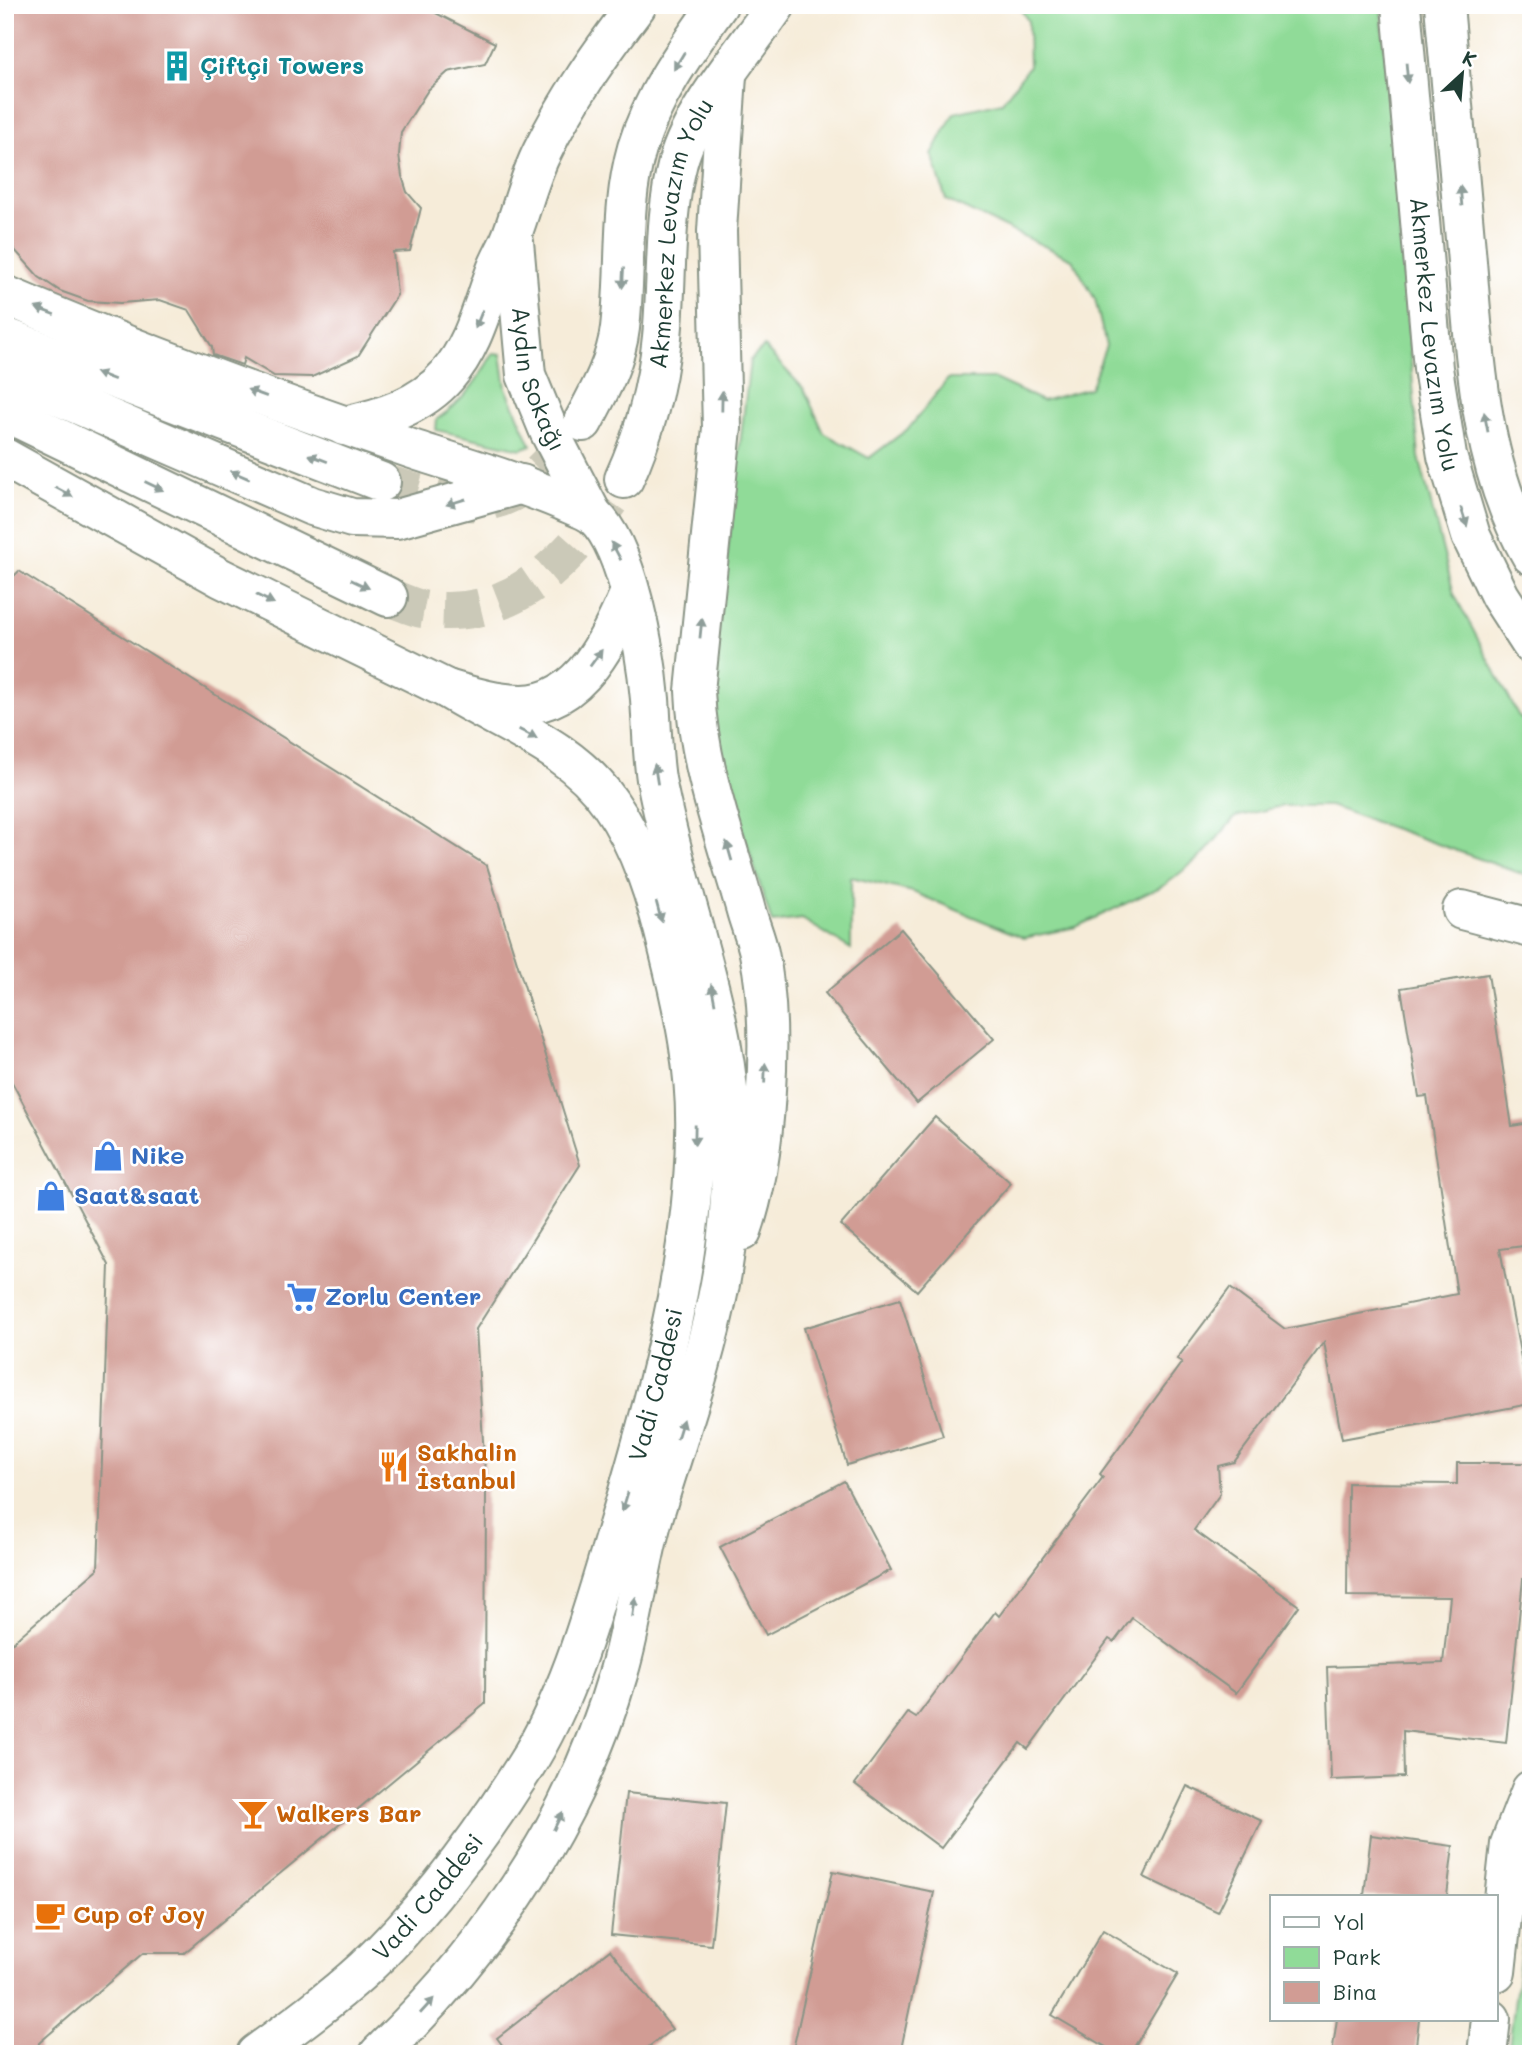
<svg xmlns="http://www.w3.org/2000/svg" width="1536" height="2059" viewBox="0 0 1536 2059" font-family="Mali,sans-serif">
  <rect width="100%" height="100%" fill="#fff"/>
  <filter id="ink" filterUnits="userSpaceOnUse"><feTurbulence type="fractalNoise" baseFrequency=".0143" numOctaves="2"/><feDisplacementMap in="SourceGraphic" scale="14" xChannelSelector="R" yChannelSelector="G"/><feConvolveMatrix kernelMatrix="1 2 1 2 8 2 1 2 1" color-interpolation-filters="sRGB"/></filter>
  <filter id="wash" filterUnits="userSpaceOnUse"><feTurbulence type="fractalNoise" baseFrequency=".00686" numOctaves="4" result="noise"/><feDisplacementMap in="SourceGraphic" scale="28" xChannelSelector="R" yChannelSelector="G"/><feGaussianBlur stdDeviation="1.57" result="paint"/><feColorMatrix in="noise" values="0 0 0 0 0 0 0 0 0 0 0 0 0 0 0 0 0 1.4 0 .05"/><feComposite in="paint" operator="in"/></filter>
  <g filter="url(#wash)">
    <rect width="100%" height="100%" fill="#f6ecd9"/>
    <g fill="#90db98" stroke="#588c66" stroke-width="2">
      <polygon points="1018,5 1381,5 1419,457 1454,594 1518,715 1531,728 1531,877 1330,806 1282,806 1235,817 1204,854 1165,885 1076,927 1024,938 913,892 851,877 851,949 802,919 772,923 726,778 709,709 750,360 764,347 804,389 824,433 869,458 909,428 948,379 995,379 1042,401 1090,388 1106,346 1095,299 1072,259 946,200 932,154 954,113 1002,102 1029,66 1028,21"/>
      <path d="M493,353L501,354L506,388L531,445L521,449L436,430L437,419C463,402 478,380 493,353Z"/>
      <polygon points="1531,1902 1531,2054 1508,2054 1522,1944"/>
    </g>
    <g id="blocks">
      <g fill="#d19c94">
        <polygon points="5,5 420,5 495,43 485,64 448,72 428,90 401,132 399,155 402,176 407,192 421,208 410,251 393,252 397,295 358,356 312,377 274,376 244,358 242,365 213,355 212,347 189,310 160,300 120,303 88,301 60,291 39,277 5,239"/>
        <polygon points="19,571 487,866 580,1165 476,1329 486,1489 485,1704 184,1953 143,1953 39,2043 37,2054 5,2054 5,1645 13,1642 98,1569 109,1265 5,1069 5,585"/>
        <polygon points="901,929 994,1039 917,1103 825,993"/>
        <polygon points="1488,974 1512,1126 1524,1124 1531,1167 1531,1245 1500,1249 1530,1404 1342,1439 1324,1342 1234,1462 1218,1466 1220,1494 1194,1530 1299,1606 1236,1693 1132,1618 1114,1642 1109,1639 1028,1749 1020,1743 941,1848 855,1784 908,1713 916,1718 995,1612 999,1616 1103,1477 1100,1474 1182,1362 1177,1359 1230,1288 1285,1329 1457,1294 1427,1096 1419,1097 1401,988"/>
        <polygon points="935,1117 1011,1183 917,1291 841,1225"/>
        <polygon points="900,1299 943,1436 847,1465 804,1328"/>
        <polygon points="1457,1463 1529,1463 1530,1579 1523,1579 1506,1743 1403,1731 1404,1777 1331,1780 1327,1667 1443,1663 1450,1597 1347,1596 1348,1483 1457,1484"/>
        <polygon points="844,1481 891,1570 766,1635 720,1547"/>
        <polygon points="1187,1786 1262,1821 1218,1912 1144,1877"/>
        <polygon points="626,1793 726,1803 711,1945 611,1935"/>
        <polygon points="1371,1835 1453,1846 1447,1896 1364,1896"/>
        <polygon points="833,1871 934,1892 900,2054 792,2054"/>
        <polygon points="1103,1930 1178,1974 1130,2054 1118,2054 1052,2015"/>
        <polygon points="610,1950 672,2029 639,2054 509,2054 497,2038"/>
        <polygon points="1337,2019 1419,2019 1415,2054 1332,2054"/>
      </g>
    </g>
  </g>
  <g filter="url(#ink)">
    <use href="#blocks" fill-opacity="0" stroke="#8a9486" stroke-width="2"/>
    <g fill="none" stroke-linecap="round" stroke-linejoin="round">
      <g stroke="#cbc9b8" stroke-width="38" stroke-dasharray="38 19" stroke-linecap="butt">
        <path d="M381,482C487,515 509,516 580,426"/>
        <path d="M388,597C401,601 415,609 429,610C521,621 579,549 624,479"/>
      </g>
      <g stroke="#8a9486" stroke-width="42">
        <g id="minor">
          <path id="s1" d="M514,242L526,375L549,431L592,514"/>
          <path d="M344,426C382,418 421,406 447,376C474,345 482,307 496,270C501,257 509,245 513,232C523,205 529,178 542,152C567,100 602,51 637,5"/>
          <polyline points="1462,910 1531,928"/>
          <polyline points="1496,1972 1510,1844 1531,1790"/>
          <polyline points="1487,2054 1491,2019"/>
        </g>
      </g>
      <g stroke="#8a9486" stroke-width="42">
        <g id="major">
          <path id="s2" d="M1401,5L1433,368L1447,456L1471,536L1500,596L1531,644"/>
          <path d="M1444,5C1451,87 1459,168 1466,250C1475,352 1478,464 1531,555"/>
          <path d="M727,75L717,231L722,428L695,691C698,764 725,837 745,907C749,923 756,938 759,953C775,1027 767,1160 742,1231"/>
          <path d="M5,295C138,352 275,402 412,449C463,466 514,480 563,501C572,506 586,509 594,516C628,547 646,653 650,699C652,726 652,753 656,779C677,892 723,997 730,1113C733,1169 730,1230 720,1284C705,1363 677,1439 654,1515C639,1567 634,1620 619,1671C576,1820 490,1948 379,2054"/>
          <polyline points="5,337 381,482"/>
          <polyline points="5,373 312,506 352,518 397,519 522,484"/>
          <polyline points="5,412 388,597"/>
          <path d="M583,422C599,392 616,362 620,328C627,268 620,207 637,148C653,95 686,50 718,5"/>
          <path d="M5,458L221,578L447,689C471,696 496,704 522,704C581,704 611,637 630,592"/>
          <path id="s3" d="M624,479C645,433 657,387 662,337C668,279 663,219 678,162C691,112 746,49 776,5"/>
          <path id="s4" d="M256,2054C293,2027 330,2000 364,1969C426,1911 479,1839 524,1768C570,1696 593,1609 617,1529C655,1401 693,1269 695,1135C697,1073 684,1012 669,952C657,901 641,847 610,803C572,747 503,724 447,689"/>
        </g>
      </g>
      <use href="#minor" stroke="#fff" stroke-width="38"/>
      <use href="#major" stroke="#fff" stroke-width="38"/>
    </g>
    <defs><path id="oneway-solid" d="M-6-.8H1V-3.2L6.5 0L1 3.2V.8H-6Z" transform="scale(1.75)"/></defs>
    <g fill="#8f9e9a">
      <use href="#oneway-solid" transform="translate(679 61) rotate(121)"/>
      <use href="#oneway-solid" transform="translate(1407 73) rotate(85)"/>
      <use href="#oneway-solid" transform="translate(1461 196) rotate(-95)"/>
      <use href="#oneway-solid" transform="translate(623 278) rotate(93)"/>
      <use href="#oneway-solid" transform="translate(45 311) rotate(-159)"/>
      <use href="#oneway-solid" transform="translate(479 319) rotate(112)"/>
      <use href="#oneway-solid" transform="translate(105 376) rotate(-159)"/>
      <use href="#oneway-solid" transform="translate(257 393) rotate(-160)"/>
      <use href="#oneway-solid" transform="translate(722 401) rotate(-89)"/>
      <use href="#oneway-solid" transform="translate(1486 422) rotate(-101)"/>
      <use href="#oneway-solid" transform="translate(318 458) rotate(-159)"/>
      <use href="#oneway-solid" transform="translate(240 475) rotate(-157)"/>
      <use href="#oneway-solid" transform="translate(154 486) rotate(26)"/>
      <use href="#oneway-solid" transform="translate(64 492) rotate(29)"/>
      <use href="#oneway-solid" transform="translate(456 502) rotate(163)"/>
      <use href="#oneway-solid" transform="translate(1464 517) rotate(72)"/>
      <use href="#oneway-solid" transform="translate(616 551) rotate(-118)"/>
      <use href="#oneway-solid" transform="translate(360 584) rotate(25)"/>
      <use href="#oneway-solid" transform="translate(265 599) rotate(26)"/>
      <use href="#oneway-solid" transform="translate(701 628) rotate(-84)"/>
      <use href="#oneway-solid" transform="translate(596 658) rotate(-54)"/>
      <use href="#oneway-solid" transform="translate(528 734) rotate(27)"/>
      <use href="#oneway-solid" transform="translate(656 774) rotate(-99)"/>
      <use href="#oneway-solid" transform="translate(729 851) rotate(-106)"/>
      <use href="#oneway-solid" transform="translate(659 912) rotate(75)"/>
      <use href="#oneway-solid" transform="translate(713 994) rotate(-101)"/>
      <use href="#oneway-solid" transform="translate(765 1073) rotate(-88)"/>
      <use href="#oneway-solid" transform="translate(695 1135) rotate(91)"/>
      <use href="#oneway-solid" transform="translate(680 1429) rotate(-73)"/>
      <use href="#oneway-solid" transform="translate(625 1502) rotate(107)"/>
      <use href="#oneway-solid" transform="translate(634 1607) rotate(-82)"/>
      <use href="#oneway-solid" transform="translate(558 1821) rotate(-64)"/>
      <use href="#oneway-solid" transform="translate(427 2006) rotate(-48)"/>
    </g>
  </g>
  <defs>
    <g id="building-bare" transform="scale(2.415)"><path d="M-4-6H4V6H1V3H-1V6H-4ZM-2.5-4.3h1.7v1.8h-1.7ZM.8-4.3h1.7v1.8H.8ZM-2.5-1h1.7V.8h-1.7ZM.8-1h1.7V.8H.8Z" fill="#0f9aa8" stroke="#fff" stroke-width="2.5" paint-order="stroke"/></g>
    <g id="shop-bare" transform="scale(2.415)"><path d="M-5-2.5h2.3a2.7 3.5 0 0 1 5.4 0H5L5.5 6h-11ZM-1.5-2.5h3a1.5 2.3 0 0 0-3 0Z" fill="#3f7fe0" stroke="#fff" stroke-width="2.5" paint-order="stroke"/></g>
    <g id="supermarket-bare" transform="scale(2.415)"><path d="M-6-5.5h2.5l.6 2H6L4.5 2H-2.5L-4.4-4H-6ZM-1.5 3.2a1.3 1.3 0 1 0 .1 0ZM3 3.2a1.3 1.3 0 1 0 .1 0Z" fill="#3f7fe0" stroke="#fff" stroke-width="2.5" paint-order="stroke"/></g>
    <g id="restaurant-bare" transform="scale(2.415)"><path d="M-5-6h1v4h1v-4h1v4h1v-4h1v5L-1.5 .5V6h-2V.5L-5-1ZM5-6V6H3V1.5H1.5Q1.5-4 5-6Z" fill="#e8710a" stroke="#fff" stroke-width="2.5" paint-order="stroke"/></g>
    <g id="bar-bare" transform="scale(2.415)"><path d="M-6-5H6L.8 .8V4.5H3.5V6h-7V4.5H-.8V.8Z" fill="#e8710a" stroke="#fff" stroke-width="2.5" paint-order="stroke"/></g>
    <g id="cafe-bare" transform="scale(2.415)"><path d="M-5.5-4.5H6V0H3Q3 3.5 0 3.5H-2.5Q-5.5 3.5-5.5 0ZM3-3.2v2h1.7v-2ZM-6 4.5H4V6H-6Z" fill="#e8710a" stroke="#fff" stroke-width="2.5" paint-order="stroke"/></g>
  </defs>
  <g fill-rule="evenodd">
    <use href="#building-bare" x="177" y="66"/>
    <use href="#shop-bare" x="108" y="1156"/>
    <use href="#shop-bare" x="51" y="1196"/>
    <use href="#supermarket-bare" x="302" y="1297"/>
    <use href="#restaurant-bare" x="394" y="1467"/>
    <use href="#bar-bare" x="253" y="1814"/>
    <use href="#cafe-bare" x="50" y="1915"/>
  </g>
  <g text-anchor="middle" stroke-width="5" stroke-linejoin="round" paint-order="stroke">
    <g font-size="24" font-weight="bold" fill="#0d838f" stroke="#fff" text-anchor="start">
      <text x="200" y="74">Çiftçi Towers</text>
    </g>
    <g font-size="24" fill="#1f3d34" stroke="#fff">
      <text dy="8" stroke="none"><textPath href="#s3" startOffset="254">Akmerkez Levazım Yolu</textPath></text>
      <text dy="8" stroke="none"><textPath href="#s2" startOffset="331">Akmerkez Levazım Yolu</textPath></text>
      <text dy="8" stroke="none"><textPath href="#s1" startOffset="140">Aydın Sokağı</textPath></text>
      <text dy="8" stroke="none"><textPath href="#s4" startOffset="802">Vadi Caddesi</textPath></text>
      <text dy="8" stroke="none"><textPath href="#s4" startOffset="234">Vadi Caddesi</textPath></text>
    </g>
    <g font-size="24" font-weight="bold" fill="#366cbe" stroke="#fff" text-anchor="start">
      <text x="131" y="1164">Nike</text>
      <text x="74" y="1204">Saat&amp;saat</text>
      <text x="325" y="1305">Zorlu Center</text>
    </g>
    <g font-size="24" font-weight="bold" fill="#c56008" stroke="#fff" text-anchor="start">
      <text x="417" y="1461">Sakhalin<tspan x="417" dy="28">İstanbul</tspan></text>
      <text x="276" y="1822">Walkers Bar</text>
      <text x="73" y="1923">Cup of Joy</text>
    </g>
  </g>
  <rect width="1536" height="2059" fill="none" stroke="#fff" stroke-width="28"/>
  <rect x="1270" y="1895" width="228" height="126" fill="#ffffff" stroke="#a5b1ae" stroke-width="2"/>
  <rect x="1284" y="1917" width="35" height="10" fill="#ffffff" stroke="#a5b1ae" stroke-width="2"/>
  <text x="1333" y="1930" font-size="21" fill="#1f3d34">Yol</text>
  <rect x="1284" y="1947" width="35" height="21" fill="#90db98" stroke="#a5b1ae" stroke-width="2"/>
  <text x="1333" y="1965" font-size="21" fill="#1f3d34">Park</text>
  <rect x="1284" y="1982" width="35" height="21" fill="#d19c94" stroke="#a5b1ae" stroke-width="2"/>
  <text x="1333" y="2000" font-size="21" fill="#1f3d34">Bina</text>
  <g transform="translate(1462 74) rotate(26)" stroke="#ffffff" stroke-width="5" paint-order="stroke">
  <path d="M0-5L12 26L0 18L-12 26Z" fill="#1f3d34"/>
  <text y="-10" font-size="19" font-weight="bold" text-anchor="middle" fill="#1f3d34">K</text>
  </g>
</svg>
